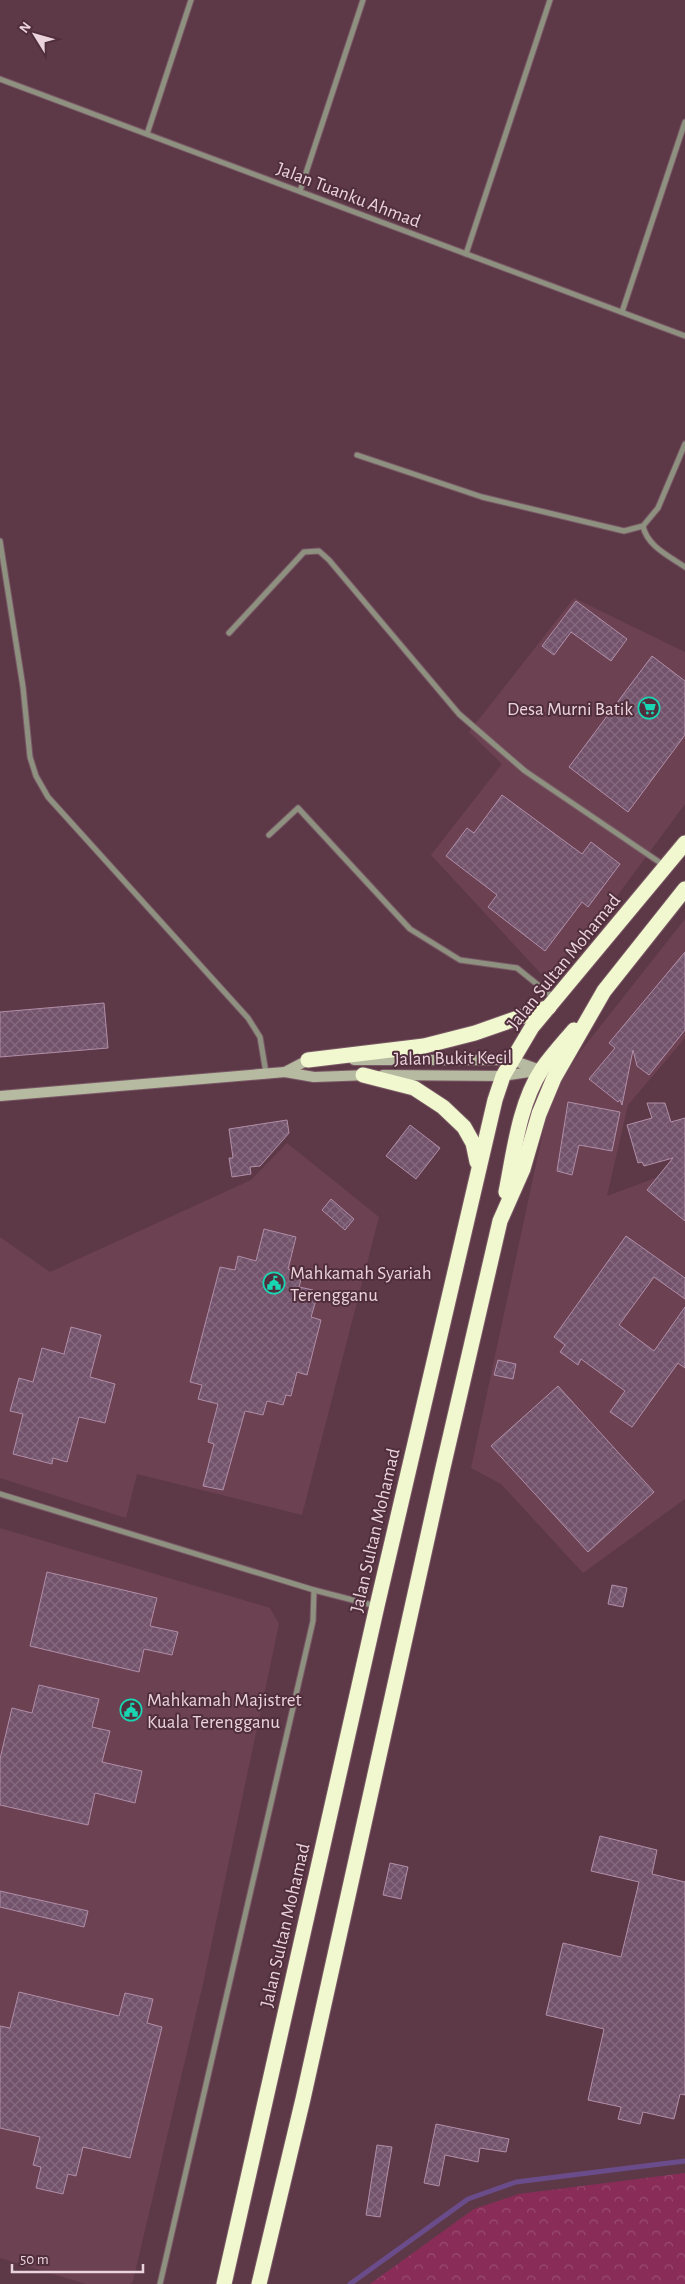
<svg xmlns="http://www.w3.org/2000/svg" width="685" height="2284" viewBox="0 0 685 2284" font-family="'Alegreya Sans',sans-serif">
  <defs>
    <pattern id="forest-crowns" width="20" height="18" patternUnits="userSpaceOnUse" patternTransform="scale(1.25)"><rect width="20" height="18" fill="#892d58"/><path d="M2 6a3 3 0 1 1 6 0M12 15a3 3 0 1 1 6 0" fill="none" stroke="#9a4b6f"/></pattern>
    <pattern id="building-cross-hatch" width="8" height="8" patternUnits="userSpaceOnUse" patternTransform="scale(1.25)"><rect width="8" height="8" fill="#72536b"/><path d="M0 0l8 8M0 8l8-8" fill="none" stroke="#866b80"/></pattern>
  </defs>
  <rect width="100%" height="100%" fill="#5d3947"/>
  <g fill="#6c4152">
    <polygon points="574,598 685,652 685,804 592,930 544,977 431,855 502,764 469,732"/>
    <polygon points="685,919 685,1038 628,1105 607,1196 685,1167 685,1499 583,1573 501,1484 471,1468 547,1113 561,1081 580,1052"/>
    <polygon points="287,1143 379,1217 302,1515 137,1474 126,1518 0,1478 0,1237 50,1272 251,1180"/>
    <polygon points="0,1528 270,1608 279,1624 203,1984 133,2281 130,2284 86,2284 0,2258"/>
  </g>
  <polygon fill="url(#forest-crowns)" points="685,2173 685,2284 370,2284 474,2209 519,2194"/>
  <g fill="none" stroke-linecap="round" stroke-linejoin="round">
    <polyline stroke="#6b4c8a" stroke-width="5" points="350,2284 468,2199 516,2182 685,2161"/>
  </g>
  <g fill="url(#building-cross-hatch)" stroke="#b18ea8">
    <polygon points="576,601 627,639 611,661 571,632 554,655 542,646"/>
    <polygon points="652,656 685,681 685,735 628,812 569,767"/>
    <polygon points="502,795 582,854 591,842 620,864 588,907 582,902 545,951 488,907 497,895 446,856 467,828 474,833"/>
    <polygon points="685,952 685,1030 649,1075 637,1066 633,1050 622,1105 620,1100 618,1102 589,1079 615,1048 609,1043"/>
    <polygon points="104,1003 108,1048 0,1057 0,1012"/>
    <polygon points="568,1102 620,1112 612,1151 579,1145 572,1175 557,1171"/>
    <polygon points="647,1103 665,1103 671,1122 685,1118 685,1221 647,1190 673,1158 644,1166 642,1162 638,1163 627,1125 652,1118"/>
    <polygon points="287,1120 289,1133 260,1166 250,1167 251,1174 232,1177 229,1158 233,1158 229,1129"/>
    <polygon points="410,1125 440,1148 416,1179 386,1156"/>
    <polygon points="331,1199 354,1219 345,1230 322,1210"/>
    <polygon points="264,1229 296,1237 288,1269 303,1272 299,1287 313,1290 311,1295 317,1297 311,1317 321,1320 307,1375 297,1372 291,1396 286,1395 283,1405 267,1401 263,1415 245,1411 223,1490 203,1486 214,1444 208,1442 218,1404 198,1399 202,1385 190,1382 220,1267 235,1270 238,1256 256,1261"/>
    <polygon points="626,1236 685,1278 685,1299 654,1277 619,1325 654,1351 685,1307 685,1368 678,1363 632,1427 610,1412 625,1391 581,1359 578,1365 560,1352 565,1345 554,1337"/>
    <polygon points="71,1327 101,1335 90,1377 115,1384 105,1423 79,1417 67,1462 53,1458 52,1464 13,1454 23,1414 10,1411 19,1378 33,1382 42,1348 64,1354"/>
    <polygon points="498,1360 516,1364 513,1379 494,1375"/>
    <polygon points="558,1386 654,1492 588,1552 491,1446"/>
    <polygon points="47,1572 157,1598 150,1626 178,1632 172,1655 144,1649 139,1672 30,1646"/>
    <polygon points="612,1585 627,1588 623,1607 608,1604"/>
    <polygon points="39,1685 99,1699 92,1727 110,1731 102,1762 142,1771 135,1803 95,1793 88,1825 0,1805 0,1759 12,1708 32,1713"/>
    <polygon points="600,1836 657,1850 652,1874 685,1882 685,2095 680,2094 674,2119 643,2112 640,2124 618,2119 621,2107 588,2100 604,2029 546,2015 563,1943 621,1957 639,1882 591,1871"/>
    <polygon points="390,1863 408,1867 401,1899 383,1895"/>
    <polygon points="0,1891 88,1911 84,1927 0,1907"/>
    <polygon points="19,1992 119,2016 125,1993 153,1999 147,2023 162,2027 130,2158 83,2147 76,2176 68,2174 63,2194 36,2188 41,2167 33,2165 40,2137 0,2128 0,2026 10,2028"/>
    <polygon points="436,2124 509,2139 506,2152 480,2148 478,2162 445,2155 439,2186 424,2183"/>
    <polygon points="377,2145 392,2147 380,2217 366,2215"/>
  </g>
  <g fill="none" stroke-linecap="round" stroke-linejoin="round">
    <g stroke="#795865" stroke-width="7">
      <g id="street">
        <polyline points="0,79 685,336"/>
        <polyline points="147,134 191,0"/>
        <polyline points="300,191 363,0"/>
        <polyline points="466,254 550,0"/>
        <polyline points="622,312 685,122"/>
        <polyline points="357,455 482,497 624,531 643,526 658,508 685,444"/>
        <path d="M643,526C647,546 669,556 685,567"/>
        <polyline points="0,541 23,687 30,757 36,776 48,797 248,1018 260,1037 266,1073"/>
        <polyline points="229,633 304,552 319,551 329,560 459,714 525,771 665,866"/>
        <polyline points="269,835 298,808 410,929 460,960 517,968 553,997"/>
        <polyline points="0,1494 314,1590 376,1606"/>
        <polyline points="160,2284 313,1621 314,1590"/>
      </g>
    </g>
    <g stroke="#795865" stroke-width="12">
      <g id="secondary">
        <polyline points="354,1060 512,1060 540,1070"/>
        <polyline points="285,1072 308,1060 314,1060"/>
        <polyline points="383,1075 503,1076 542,1070"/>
        <polyline points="0,1096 285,1072 314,1077 369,1075"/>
      </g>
    </g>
    <g stroke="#795865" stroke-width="17">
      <g id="highway">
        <polyline points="308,1060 424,1046 475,1033 549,1007"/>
        <polyline points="363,1075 414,1088 443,1107 464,1127 473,1143 477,1162"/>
        <path d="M506,1192C514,1152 519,1104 542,1069C552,1055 563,1043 574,1030"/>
        <polyline points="224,2284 377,1606 495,1100 503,1076 532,1027 685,843"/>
        <polyline points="259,2284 303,2099 442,1472 500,1221 523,1169 539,1114 554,1078 604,991 685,889"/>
      </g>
    </g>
    <use href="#street" stroke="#8e9180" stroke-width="5"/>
    <use href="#secondary" stroke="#b6baa0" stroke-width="10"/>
    <use href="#highway" stroke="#f1f7ce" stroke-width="15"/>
  </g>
  <defs>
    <g id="supermarket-ring" transform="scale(1.125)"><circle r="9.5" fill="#512e3c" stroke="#19d5b2" stroke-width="1.5"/><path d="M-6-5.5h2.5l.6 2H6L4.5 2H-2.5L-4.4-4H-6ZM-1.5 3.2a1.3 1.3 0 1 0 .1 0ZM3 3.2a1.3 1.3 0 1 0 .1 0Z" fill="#19d5b2"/></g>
    <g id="civic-ring" transform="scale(1.125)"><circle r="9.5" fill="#512e3c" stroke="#19d5b2" stroke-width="1.5"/><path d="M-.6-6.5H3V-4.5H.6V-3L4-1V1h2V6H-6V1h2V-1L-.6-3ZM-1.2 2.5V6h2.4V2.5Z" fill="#19d5b2"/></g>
  </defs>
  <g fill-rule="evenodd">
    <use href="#supermarket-ring" x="649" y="708"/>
    <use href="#civic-ring" x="274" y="1283"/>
    <use href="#civic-ring" x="131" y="1710"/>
  </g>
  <g text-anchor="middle" stroke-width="4" stroke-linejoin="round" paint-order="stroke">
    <g font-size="19" fill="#ead3db" stroke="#512e3c">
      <text transform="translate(349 194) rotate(21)" y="7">Jalan Tuanku Ahmad</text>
      <text transform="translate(563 961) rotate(-51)" y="7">Jalan Sultan Mohamad</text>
      <text transform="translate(453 1057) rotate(-1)" y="7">Jalan Bukit Kecil</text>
      <text transform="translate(374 1530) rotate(-77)" y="7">Jalan Sultan Mohamad</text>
      <text transform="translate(284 1925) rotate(-77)" y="7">Jalan Sultan Mohamad</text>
    </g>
    <g font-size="19" fill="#ead3db" stroke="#512e3c" text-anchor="start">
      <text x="633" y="715" text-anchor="end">Desa Murni Batik</text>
      <text x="290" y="1279">Mahkamah Syariah<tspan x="290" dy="22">Terengganu</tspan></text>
      <text x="147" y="1706">Mahkamah Majistret<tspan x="147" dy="22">Kuala Terengganu</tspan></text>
    </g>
  </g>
  <g transform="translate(35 35) rotate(307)" stroke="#512e3c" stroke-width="4" paint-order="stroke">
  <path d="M0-4L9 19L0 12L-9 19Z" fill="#ead3db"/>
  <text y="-8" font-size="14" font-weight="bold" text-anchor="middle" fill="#ead3db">N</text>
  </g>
  <path d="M12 2264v8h131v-8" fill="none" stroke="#ead3db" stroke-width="2.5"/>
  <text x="20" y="2264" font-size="15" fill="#ead3db" stroke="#512e3c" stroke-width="4" paint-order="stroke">50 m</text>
</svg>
